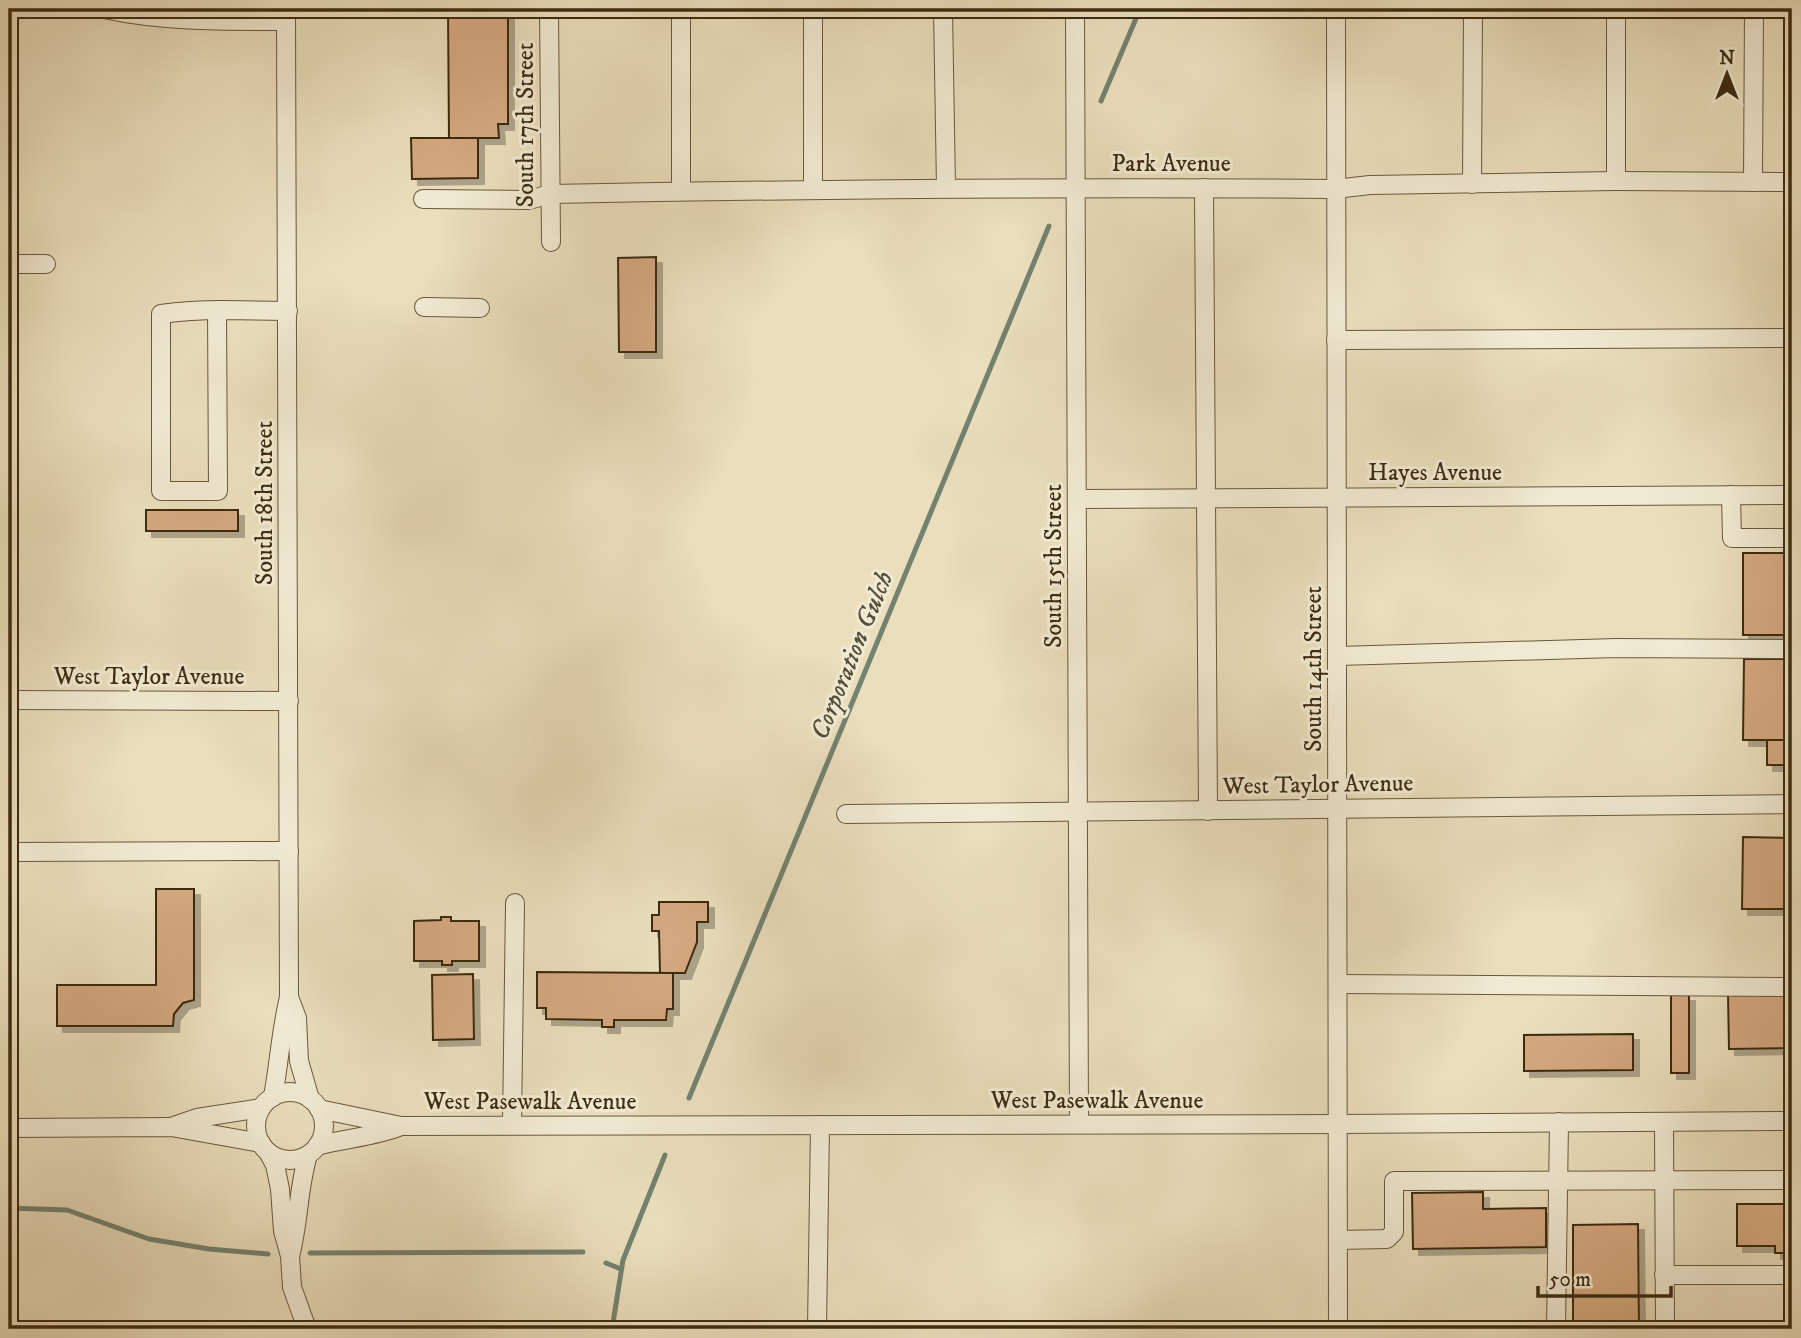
<svg xmlns="http://www.w3.org/2000/svg" width="1801" height="1338" viewBox="0 0 1801 1338" font-family="'IM FELL DW Pica',serif">
  <defs>
    <filter id="shadow"><feDropShadow dx="6" dy="6" stdDeviation="0" flood-color="#0004"/></filter>
  </defs>
  <rect width="100%" height="100%" fill="#eadebc"/>
  <filter id="stains"><feTurbulence type="fractalNoise" baseFrequency=".00286" numOctaves="4"/><feColorMatrix values="0 0 0 0 .2 0 0 0 0 .09 0 0 0 0 .02 0 0 0 .5 -.17"/></filter>
  <radialGradient id="worn" r=".72"><stop offset=".6" stop-color="#630" stop-opacity="0"/><stop offset="1" stop-color="#630" stop-opacity=".3"/></radialGradient>
  <g fill="none" stroke-linecap="round" stroke-linejoin="round">
    <g stroke="#748270" stroke-width="5">
      <polyline points="1101,101 1140,9"/>
      <polyline points="689,1098 1049,226"/>
      <polyline points="9,1208 67,1210 149,1239 209,1249 268,1254"/>
      <polyline points="310,1253 583,1252"/>
      <polyline points="606,1263 621,1269"/>
      <polyline points="612,1329 623,1260 665,1155"/>
    </g>
  </g>
  <g fill="#d4a880" stroke="#3e2c11" stroke-width="2" filter="url(#shadow)">
    <polygon points="448,9 508,9 508,124 498,124 499,138 449,138"/>
    <polygon points="411,138 478,138 478,178 412,179"/>
    <polygon points="656,257 656,352 619,352 618,258"/>
    <rect x="146" y="510" width="92" height="21"/>
    <rect x="1743" y="553" width="49" height="82"/>
    <polygon points="1744,659 1792,659 1792,740 1743,740"/>
    <rect x="1767" y="740" width="24" height="25"/>
    <polygon points="1743,837 1792,838 1792,909 1742,909"/>
    <polygon points="156,889 194,889 194,1000 183,1003 174,1014 173,1026 57,1026 57,985 156,985"/>
    <polygon points="659,902 708,902 708,922 697,922 697,942 685,973 660,973 659,931 652,931 652,915 659,915"/>
    <polygon points="441,917 451,917 451,921 479,921 479,961 452,961 452,965 442,965 442,961 414,961 414,921 441,920"/>
    <polygon points="537,972 673,973 673,1009 667,1009 666,1020 614,1020 614,1027 602,1027 602,1020 546,1019 546,1008 537,1008"/>
    <polygon points="473,974 474,1039 433,1040 432,975"/>
    <polygon points="1792,993 1792,1048 1729,1049 1728,994"/>
    <rect x="1671" y="995" width="18" height="78"/>
    <polygon points="1633,1034 1633,1070 1524,1071 1524,1035"/>
    <polygon points="1483,1192 1483,1209 1546,1208 1546,1247 1413,1249 1412,1193"/>
    <polygon points="1737,1204 1792,1204 1792,1246 1789,1246 1789,1253 1775,1253 1775,1246 1737,1246"/>
    <polygon points="1638,1224 1639,1329 1573,1329 1573,1225"/>
  </g>
  <g fill="none" stroke-linecap="round" stroke-linejoin="round">
    <g stroke="#69583c" stroke-width="20">
      <g id="minor">
        <path d="M104,9C164,22 225,21 286,21"/>
        <polyline points="549,9 551,242"/>
        <polyline points="681,9 681,191"/>
        <polyline points="813,9 813,189"/>
        <polyline points="943,9 946,188"/>
        <polyline points="1075,9 1079,1124"/>
        <polyline points="1336,9 1338,1329"/>
        <polyline points="1616,9 1616,181"/>
        <polyline points="1753,182 1754,9"/>
        <polyline points="1472,184 1473,9"/>
        <polyline points="1204,188 1208,811"/>
        <path d="M423,199L529,200L550,194C812,189 1074,187 1335,189L1370,185L1616,181L1792,182"/>
        <polyline points="9,264 46,264"/>
        <polyline points="424,307 480,308"/>
        <path d="M217,310L218,491H161V314C182,311 202,310 223,310L288,311"/>
        <polyline points="1336,340 1792,338"/>
        <polyline points="1731,495 1732,538 1792,538"/>
        <polyline points="1078,499 1792,495"/>
        <polyline points="1338,656 1616,648 1792,649"/>
        <polyline points="9,700 289,701"/>
        <polyline points="846,814 1792,804"/>
        <polyline points="9,852 289,851"/>
        <polyline points="1338,984 1792,987"/>
        <polyline points="289,997 297,1018 299,1061 310,1099"/>
        <circle cx="290" cy="1126" r="34"/>
        <path d="M273,1097C279,1064 281,1030 289,997L286,9"/>
        <polyline points="319,1109 401,1126 1338,1124 1792,1121"/>
        <polyline points="1664,1122 1665,1329"/>
        <polyline points="512,1125 515,903"/>
        <polyline points="171,1127 197,1118 261,1108"/>
        <polyline points="9,1128 171,1127 261,1143"/>
        <path d="M317,1146C345,1138 375,1137 401,1126"/>
        <polyline points="268,1152 275,1165 280,1189 283,1231 290,1256 292,1287 307,1329"/>
        <polyline points="1338,1240 1387,1239 1394,1232 1394,1181 1792,1180"/>
        <path d="M290,1256C299,1223 298,1188 308,1155"/>
        <polyline points="1664,1275 1792,1275"/>
        <polyline points="817,1329 820,1125"/>
        <polyline points="1556,1329 1559,1122"/>
      </g>
    </g>
    <use href="#minor" stroke="#f1ead3" stroke-width="18"/>
  </g>
  <g text-anchor="middle" stroke-width="6" stroke-linejoin="round" paint-order="stroke">
    <g font-size="24" fill="#3e2c11" stroke="#f1ead3">
      <text transform="translate(525 125) rotate(-90)" y="8">South 17th Street</text>
      <text x="1171" y="171">Park Avenue</text>
      <text x="1435" y="480">Hayes Avenue</text>
      <text transform="translate(264 503) rotate(-90)" y="8">South 18th Street</text>
      <text transform="translate(1053 566) rotate(-90)" y="8">South 15th Street</text>
      <text transform="translate(1313 669) rotate(-90)" y="8">South 14th Street</text>
      <text x="149" y="684">West Taylor Avenue</text>
      <text transform="translate(1318 784) rotate(-1)" y="8">West Taylor Avenue</text>
      <text x="1097" y="1108">West Pasewalk Avenue</text>
      <text x="530" y="1109">West Pasewalk Avenue</text>
    </g>
    <g font-size="26" font-style="italic" fill="#545039" stroke="#f1ead3">
      <text transform="translate(851 655) rotate(-68)" y="9">Corporation Gulch</text>
    </g>
  </g>
  <rect width="1801" height="1338" fill="none" stroke="#eadebc" stroke-width="35"/>
  <rect x="10" y="10" width="1780" height="1317" fill="none" stroke="#3e2c11" stroke-width="3.5"/>
  <rect x="18" y="18" width="1766" height="1303" fill="none" stroke="#3e2c11" stroke-width="2"/>
  <g transform="translate(1727 74)" stroke="#f1ead3" stroke-width="5" paint-order="stroke">
  <path d="M0-5L12 26L0 18L-12 26Z" fill="#3e2c11"/>
  <text y="-10" font-size="19" font-weight="bold" text-anchor="middle" fill="#3e2c11">N</text>
  </g>
  <path d="M1538 1286v10h133v-10" fill="none" stroke="#3e2c11" stroke-width="3.5"/>
  <text x="1549" y="1286" font-size="21" fill="#3e2c11" stroke="#f1ead3" stroke-width="5" paint-order="stroke">50 m</text>
  <rect width="100%" height="100%" filter="url(#stains)"/>
  <rect width="100%" height="100%" fill="url(#worn)"/>
</svg>
